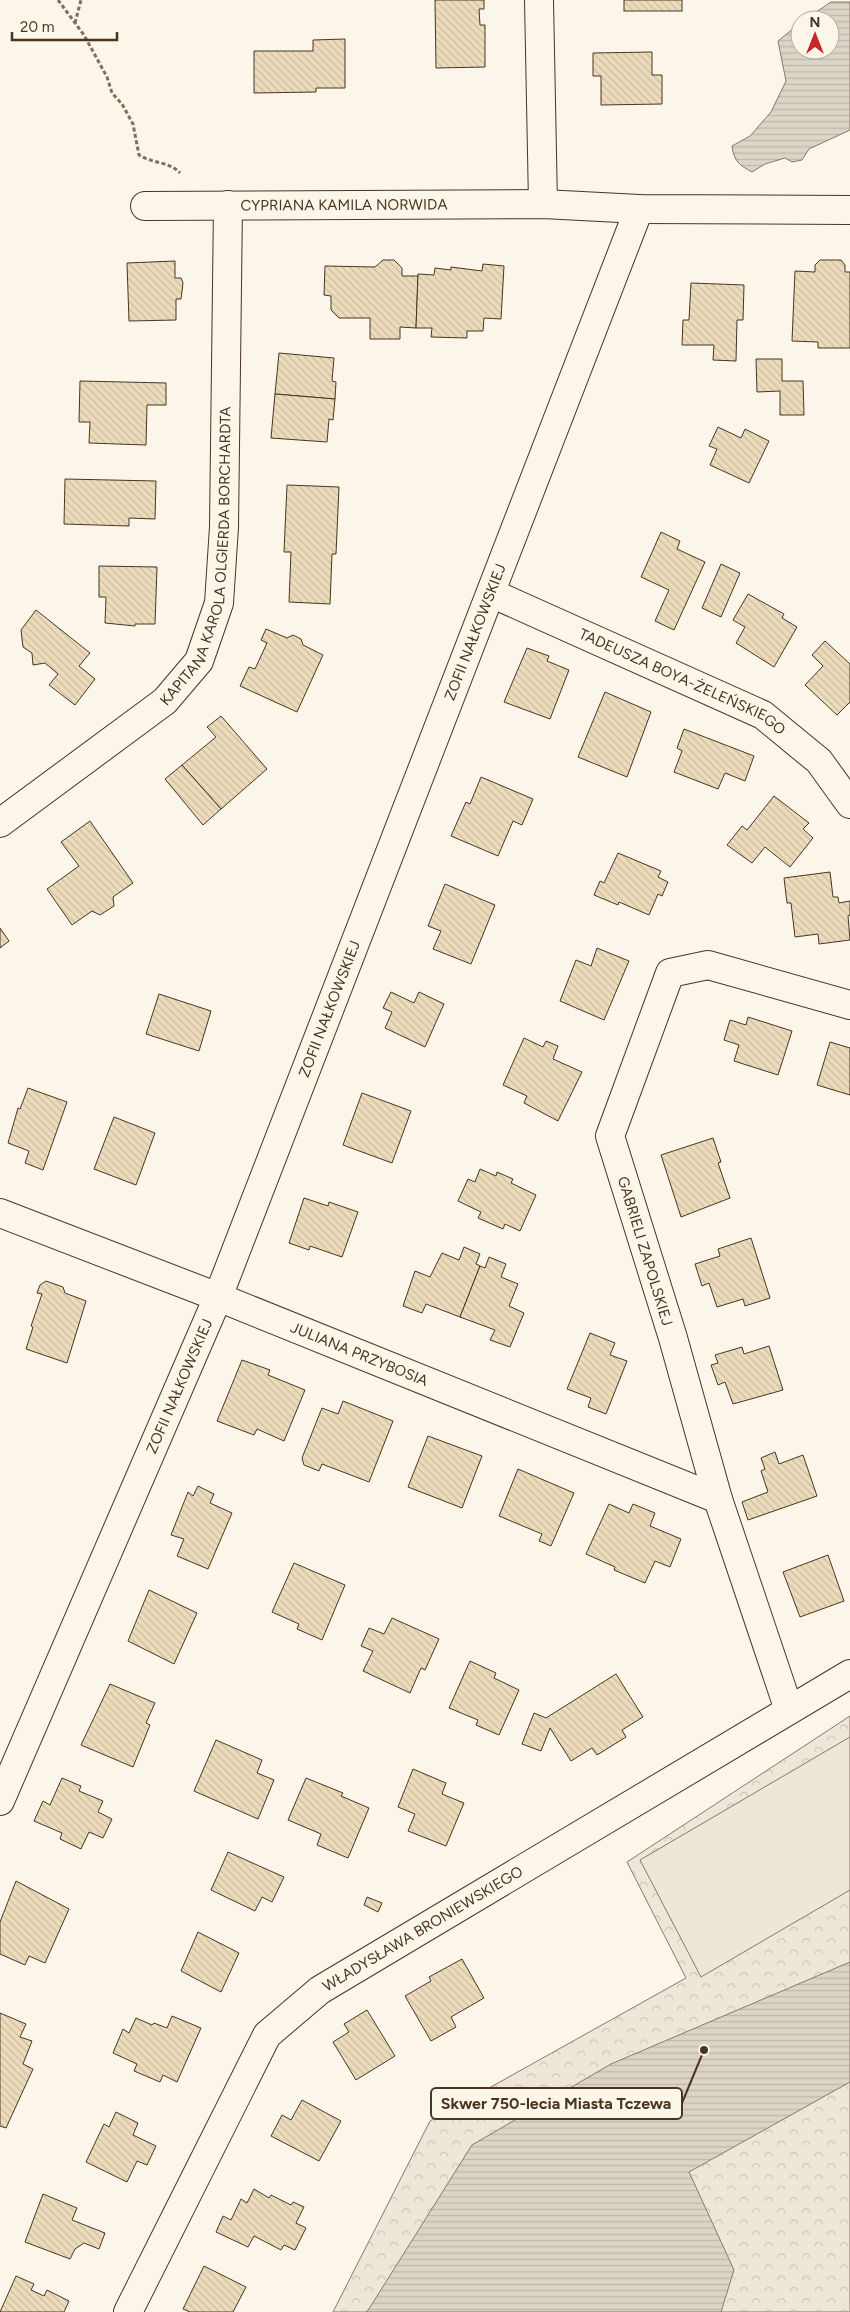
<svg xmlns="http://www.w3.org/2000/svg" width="850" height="2312" viewBox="0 0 850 2312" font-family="Figtree,sans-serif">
  <defs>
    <pattern id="park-crowns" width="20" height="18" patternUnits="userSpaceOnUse" patternTransform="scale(1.25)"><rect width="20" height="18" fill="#ede6d9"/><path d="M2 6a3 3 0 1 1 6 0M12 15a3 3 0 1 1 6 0" fill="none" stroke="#cdc6ba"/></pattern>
    <pattern id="water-rules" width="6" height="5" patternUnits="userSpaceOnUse" patternTransform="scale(1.25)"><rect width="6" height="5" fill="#dcd4c6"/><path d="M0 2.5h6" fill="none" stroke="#beb7aa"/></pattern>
    <pattern id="building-back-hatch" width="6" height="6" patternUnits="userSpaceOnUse" patternTransform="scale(1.25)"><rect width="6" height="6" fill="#ecdcbc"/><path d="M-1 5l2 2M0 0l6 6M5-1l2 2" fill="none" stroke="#ccbda1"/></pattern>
  </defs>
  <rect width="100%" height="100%" fill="#fbf6e9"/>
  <polygon fill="url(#park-crowns)" stroke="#887966" points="850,1716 850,2312 333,2312 430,2121 686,1978 627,1862"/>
  <polygon fill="#ede6d9" stroke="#887966" points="850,1737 850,1890 701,1977 640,1860"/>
  <g fill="url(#water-rules)" stroke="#887966">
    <path d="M831,2H850V130L809,149L802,160L792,162L785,158L765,164L752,172C739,165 734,161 732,146L750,136L771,112L786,81L778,41L800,23V50H830V20H804Z"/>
    <polygon points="850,1962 850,2082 689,2172 734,2270 721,2312 367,2312 472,2145 611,2064"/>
  </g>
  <g fill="url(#building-back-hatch)" stroke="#4a3520">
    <polygon points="435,0 484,0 484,9 479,9 480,25 485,25 485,67 436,68"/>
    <rect x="624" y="0" width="58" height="11"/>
    <polygon points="345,39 345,88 316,88 316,92 254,93 254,51 313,51 313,40"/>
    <polygon points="652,52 652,75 662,75 662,104 601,105 601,76 593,76 593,53"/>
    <polygon points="383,260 394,260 402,268 402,276 418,276 416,328 400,327 400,339 370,339 370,318 339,318 331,310 331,296 324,295 325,266 375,267"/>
    <polygon points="820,260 841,260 845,265 845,272 850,272 850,348 818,348 818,342 792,341 795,271 815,272 815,265"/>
    <polygon points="175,261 175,278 181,278 183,283 181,299 176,299 176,320 129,321 127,263"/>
    <polygon points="483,264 504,266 501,319 484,318 483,331 467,331 467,338 431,337 432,328 416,328 418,274 434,275 435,268 451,270 451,267 482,271"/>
    <polygon points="691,283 744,285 743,320 737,320 736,361 713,360 714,345 682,345 683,320 689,320"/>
    <polygon points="279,353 334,358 332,381 336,382 335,399 275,394"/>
    <polygon points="756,359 782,359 782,381 803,381 804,415 780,415 780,391 757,392"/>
    <polygon points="80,381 166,383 166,405 147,405 146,445 89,443 90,422 79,422"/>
    <polygon points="275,394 335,399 333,420 329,419 327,442 271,438"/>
    <polygon points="718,427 741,438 745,429 769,441 749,483 710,465 717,449 709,446"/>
    <polygon points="65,479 156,481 155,519 129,518 129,526 64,524"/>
    <polygon points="287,485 339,487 336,554 332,554 330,604 289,602 291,552 284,552"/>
    <polygon points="661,532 680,541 677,549 705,562 674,630 655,621 669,590 641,577"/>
    <polygon points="721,564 740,573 721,617 702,608"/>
    <polygon points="99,566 157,567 155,624 135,624 135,626 105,623 106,597 99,597"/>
    <polygon points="748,594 784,614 782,618 797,627 774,667 736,643 745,627 733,620"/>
    <polygon points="36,610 90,653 79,666 95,679 75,705 49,685 58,674 45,663 33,665 32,653 23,647 21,630"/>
    <polygon points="266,629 287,638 293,635 301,639 303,645 323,655 297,712 240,686 249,667 255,669 267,643 261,640"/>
    <polygon points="825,641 850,664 850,702 837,715 805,685 823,666 812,655"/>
    <polygon points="527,648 549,656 547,661 569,670 550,719 504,702"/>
    <polygon points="605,692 651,712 627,777 578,757"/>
    <polygon points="221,716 267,769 221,809 182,765 216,737 207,727"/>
    <polygon points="684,729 754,756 745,781 725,773 718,789 674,772 682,751 677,748"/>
    <polygon points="182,765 221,809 203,825 165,779"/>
    <polygon points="481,777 533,799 522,825 513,821 498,856 451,836 466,802 470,804"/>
    <polygon points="774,796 809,823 803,829 813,838 790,867 765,847 752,863 727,845 742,826 747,830"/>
    <polygon points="90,821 133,883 113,897 114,906 100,915 92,911 72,925 47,889 79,866 61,842"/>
    <polygon points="618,853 661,871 658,877 668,882 662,896 658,894 649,915 619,902 618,905 594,895 600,881 604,883"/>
    <polygon points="830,872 833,897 838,897 839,903 850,901 850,915 848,916 850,940 819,944 818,934 795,937 791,903 787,903 784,878"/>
    <polygon points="445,884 495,905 471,964 433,949 441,931 428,926"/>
    <polygon points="0,928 9,941 0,948"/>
    <polygon points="597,948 629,961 604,1020 560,1001 576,960 591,966"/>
    <polygon points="391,992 414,1003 419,992 444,1004 425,1047 385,1028 392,1012 383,1008"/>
    <polygon points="159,994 211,1011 199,1051 146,1034"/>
    <polygon points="748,1017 792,1031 778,1075 734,1061 739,1045 724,1040 730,1020 746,1025"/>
    <polygon points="524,1038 543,1047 546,1041 558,1046 553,1059 582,1072 558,1121 524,1103 527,1096 503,1085"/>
    <polygon points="830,1042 850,1048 850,1095 817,1085"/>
    <polygon points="28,1088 67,1102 43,1170 25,1163 29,1151 8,1143 18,1108 20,1109"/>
    <polygon points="362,1093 411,1111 392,1163 343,1145"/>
    <polygon points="114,1117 155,1133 136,1185 94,1169"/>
    <polygon points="713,1138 721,1162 718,1163 730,1198 681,1217 661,1155"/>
    <polygon points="480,1169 496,1176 497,1172 513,1179 511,1183 536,1195 520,1231 505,1224 503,1229 478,1218 481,1212 458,1201 468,1179 475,1182"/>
    <polygon points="304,1198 328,1206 329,1202 358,1212 342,1257 310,1246 309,1250 289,1243"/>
    <polygon points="751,1238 770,1298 745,1306 743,1299 717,1307 709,1283 702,1286 695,1264 720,1256 718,1249"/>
    <polygon points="464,1247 480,1254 476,1264 480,1266 460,1317 426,1304 422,1313 403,1306 415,1271 430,1277 442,1253 459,1260"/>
    <polygon points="489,1257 506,1264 501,1277 518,1284 509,1306 524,1313 510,1347 490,1340 495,1330 460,1317 480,1266 485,1268"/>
    <polygon points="46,1281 63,1287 65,1293 86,1301 67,1363 26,1349 33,1327 31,1326 42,1294 37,1293 40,1285"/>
    <polygon points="590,1333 615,1343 610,1355 627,1361 606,1414 588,1407 591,1398 567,1389"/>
    <polygon points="769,1346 783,1390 733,1404 725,1382 718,1385 711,1365 718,1363 715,1355 742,1347 744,1354"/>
    <polygon points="242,1360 270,1370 268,1375 305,1390 284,1441 257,1429 254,1435 217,1421"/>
    <polygon points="343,1401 393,1421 369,1482 322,1464 319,1471 304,1465 302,1458 322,1408 338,1414"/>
    <polygon points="428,1436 482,1456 462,1508 408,1487"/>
    <polygon points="775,1452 779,1464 803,1455 817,1496 748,1520 742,1502 768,1492 761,1471 765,1469 761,1458"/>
    <polygon points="518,1469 574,1493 551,1546 539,1541 542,1534 499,1516"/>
    <polygon points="198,1486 214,1494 210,1503 232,1513 208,1569 177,1556 184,1539 171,1535 188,1492 193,1496"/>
    <polygon points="609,1504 629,1513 633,1504 655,1513 650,1526 681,1539 670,1567 655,1561 645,1583 614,1570 615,1567 586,1554"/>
    <polygon points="828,1555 844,1601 800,1617 783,1572"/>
    <polygon points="294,1563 345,1585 322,1640 297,1629 299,1624 272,1612"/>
    <polygon points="149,1590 197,1613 174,1664 128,1641"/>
    <polygon points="392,1618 439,1639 425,1670 421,1668 410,1693 363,1671 373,1651 361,1646 369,1628 384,1634"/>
    <polygon points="470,1661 496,1673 494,1678 519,1690 499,1735 476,1725 478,1720 449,1708"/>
    <polygon points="616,1674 643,1717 622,1730 626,1737 597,1755 592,1748 571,1761 550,1728 541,1751 522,1744 534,1713 546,1718"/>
    <polygon points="110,1684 155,1703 146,1723 150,1725 133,1767 81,1745"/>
    <polygon points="216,1740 262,1760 257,1773 274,1780 258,1819 194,1791"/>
    <polygon points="413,1769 446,1783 442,1794 464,1803 446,1846 408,1831 415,1814 398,1807"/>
    <polygon points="62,1778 81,1786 79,1791 103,1801 98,1812 112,1819 103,1838 89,1832 81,1849 60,1839 62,1833 34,1821 43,1801 50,1805"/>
    <polygon points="306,1778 343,1793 341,1796 369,1808 348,1858 317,1845 321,1834 288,1820"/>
    <polygon points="228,1852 284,1877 272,1902 262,1897 255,1911 211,1890"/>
    <polygon points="16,1881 69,1909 45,1963 29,1956 25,1965 0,1954 0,1922"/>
    <polygon points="367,1897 382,1903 378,1912 364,1905"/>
    <polygon points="198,1932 239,1953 221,1992 181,1971"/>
    <polygon points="462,1959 484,1998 451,2017 456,2027 431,2041 405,1996 431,1981 429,1977"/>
    <polygon points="367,2010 395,2056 356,2080 333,2042 349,2032 344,2024"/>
    <polygon points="0,2013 26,2024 20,2037 32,2041 23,2064 33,2069 6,2128 0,2126"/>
    <polygon points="172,2016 201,2028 177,2082 163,2075 160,2082 134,2071 137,2064 113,2053 123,2029 129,2033 136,2018 152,2025 154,2023 167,2028"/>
    <polygon points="302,2100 341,2121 319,2161 271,2136 282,2115 291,2120"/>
    <polygon points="116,2112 138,2123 133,2135 156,2146 147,2165 137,2161 127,2182 86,2162 104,2124 109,2127"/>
    <polygon points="254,2189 269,2198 271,2195 291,2205 293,2202 304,2207 296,2223 306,2228 295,2250 284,2245 281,2250 254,2236 248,2247 216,2232 223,2216 231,2220 241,2199 247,2203"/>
    <polygon points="43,2194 77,2208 72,2220 105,2233 99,2249 84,2243 75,2249 70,2259 25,2242"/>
    <polygon points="204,2266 246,2287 233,2312 190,2312 183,2309"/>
    <polygon points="16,2276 34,2284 31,2290 44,2296 47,2290 69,2301 64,2312 0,2312"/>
  </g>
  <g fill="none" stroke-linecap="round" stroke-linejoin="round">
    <g stroke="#4a3520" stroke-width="30">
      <g id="minor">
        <polyline points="539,0 543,204"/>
        <path id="s1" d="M145,206L543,204L639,209L850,210"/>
        <path id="s2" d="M491,593L763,715L819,761L850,804"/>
        <path id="s3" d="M0,823L165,701L199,661L219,603L224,527L228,205"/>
        <path id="s4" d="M0,1213L218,1297L718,1499"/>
        <polyline points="789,1710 718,1499 673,1338 610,1136 670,973 708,965 850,1005"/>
        <path id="s5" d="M0,1801L218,1297L639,209"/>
        <path id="s6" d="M128,2312L267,2035L320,1990L850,1674"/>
      </g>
    </g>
    <g stroke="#7f6f5c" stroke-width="3" stroke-dasharray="4 2.5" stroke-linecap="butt">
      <path d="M58,0L84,35L107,77L112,93L122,104L133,124L139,155C153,164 169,161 180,173"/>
      <polyline points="75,23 81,0"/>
    </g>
    <use href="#minor" stroke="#fbf6e9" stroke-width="28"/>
  </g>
  <g text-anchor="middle" stroke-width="4" stroke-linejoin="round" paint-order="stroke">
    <g font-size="15" fill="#4a3520" stroke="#fbf6e9">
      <text dy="5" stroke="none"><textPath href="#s1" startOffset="199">CYPRIANA KAMILA NORWIDA</textPath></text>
      <text dy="5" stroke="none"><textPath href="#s3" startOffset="359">KAPITANA KAROLA OLGIERDA BORCHARDTA</textPath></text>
      <text dy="5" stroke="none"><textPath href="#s5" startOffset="1262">ZOFII NAŁKOWSKIEJ</textPath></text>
      <text dy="5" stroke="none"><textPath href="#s2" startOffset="211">TADEUSZA BOYA-ŻELEŃSKIEGO</textPath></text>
      <text dy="5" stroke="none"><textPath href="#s5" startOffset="858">ZOFII NAŁKOWSKIEJ</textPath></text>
      <text transform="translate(645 1251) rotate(73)" y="5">GABRIELI ZAPOLSKIEJ</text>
      <text dy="5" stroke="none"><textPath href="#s4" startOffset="386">JULIANA PRZYBOSIA</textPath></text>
      <text dy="5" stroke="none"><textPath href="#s5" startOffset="452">ZOFII NAŁKOWSKIEJ</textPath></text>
      <text dy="5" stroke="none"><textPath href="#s6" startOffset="499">WŁADYSŁAWA BRONIEWSKIEGO</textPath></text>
    </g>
  </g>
  <path fill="none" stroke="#4a3520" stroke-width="2" d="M704 2050L682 2103"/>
  <circle fill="#4a3520" stroke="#fbf6e9" stroke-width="2" cx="704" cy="2050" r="5"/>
  <rect fill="#fbf6e9" stroke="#4a3520" stroke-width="2" x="431" y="2088" width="251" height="31" rx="5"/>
  <g font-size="16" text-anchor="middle" font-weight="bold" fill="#4a3520">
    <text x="556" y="2109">Skwer 750-lecia Miasta Tczewa</text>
  </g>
  <g transform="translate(815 35)"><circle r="24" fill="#fbf6e9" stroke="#b4a999"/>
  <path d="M0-4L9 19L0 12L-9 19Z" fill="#c62828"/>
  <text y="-8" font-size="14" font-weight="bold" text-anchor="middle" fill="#4a3520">N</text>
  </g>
  <path d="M12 32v8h105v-8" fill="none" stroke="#4a3520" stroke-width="2.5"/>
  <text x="20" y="32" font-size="15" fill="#4a3520" stroke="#fbf6e9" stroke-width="4" paint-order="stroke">20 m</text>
</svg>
